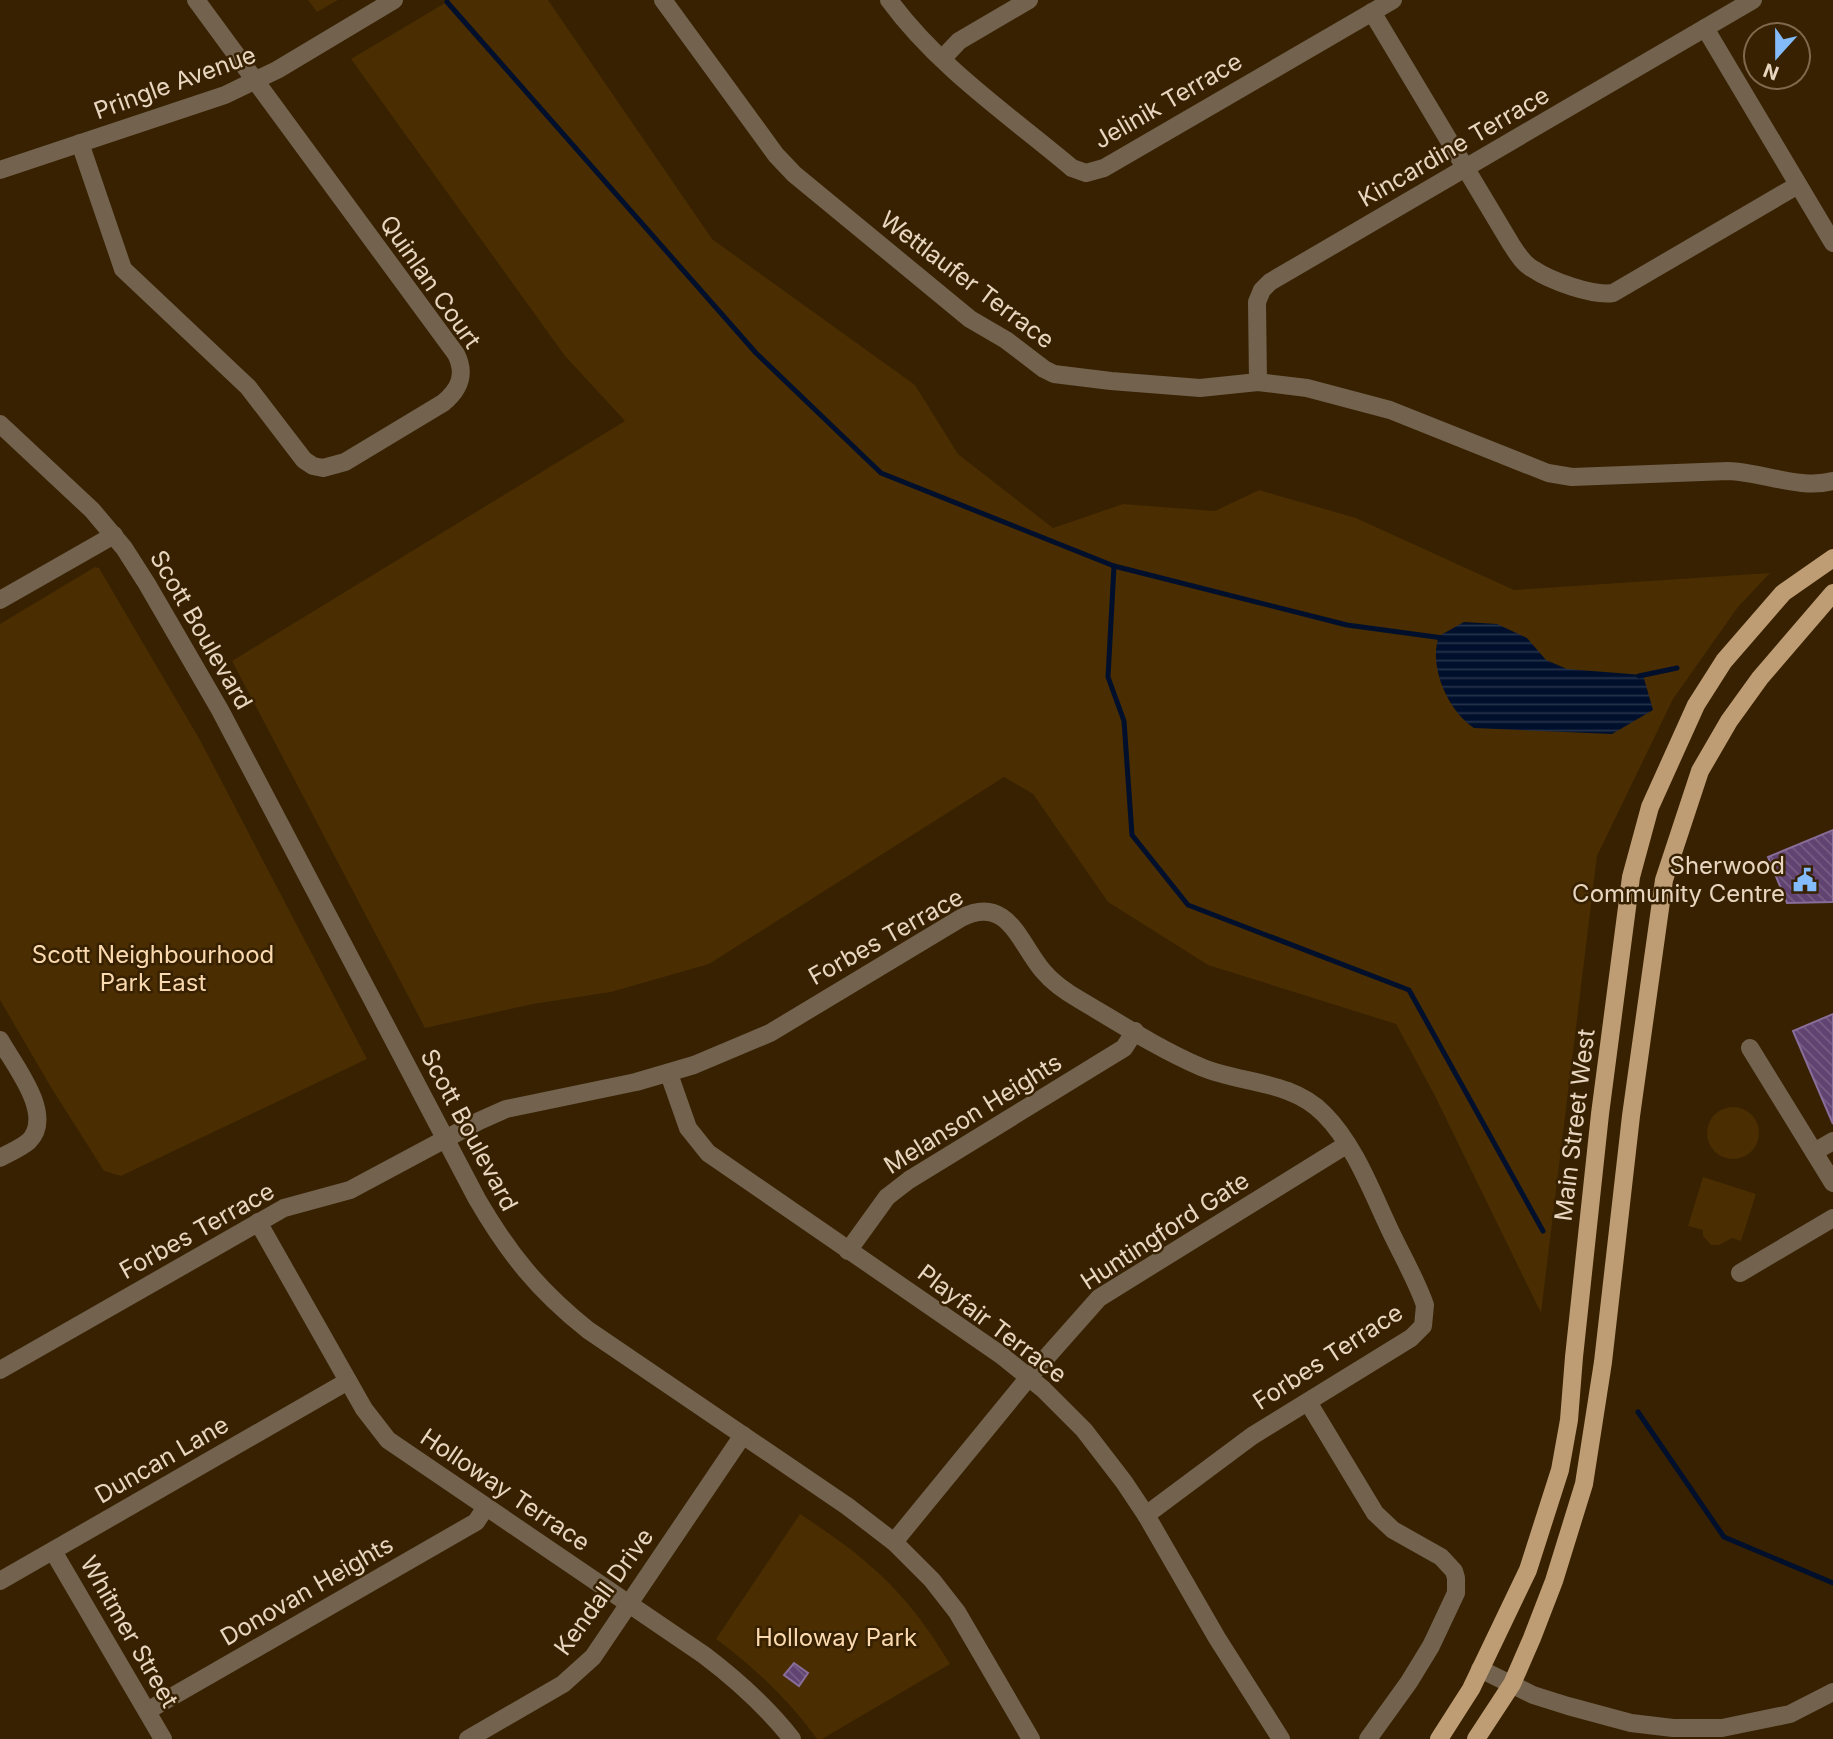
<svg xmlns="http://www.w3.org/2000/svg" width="1833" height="1739" viewBox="0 0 1833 1739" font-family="Inter,sans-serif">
  <defs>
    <pattern id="water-rules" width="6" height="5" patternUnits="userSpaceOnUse" patternTransform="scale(1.75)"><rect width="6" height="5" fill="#00102c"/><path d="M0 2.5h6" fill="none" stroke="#253249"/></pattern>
    <pattern id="building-back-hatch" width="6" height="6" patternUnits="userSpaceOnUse" patternTransform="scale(1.75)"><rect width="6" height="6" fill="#604371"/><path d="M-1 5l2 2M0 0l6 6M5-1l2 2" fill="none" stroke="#775d83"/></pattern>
  </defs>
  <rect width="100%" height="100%" fill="#372101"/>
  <g fill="#4a2d00">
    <polygon points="308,0 338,0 317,12"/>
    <polygon points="450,0 548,0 712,239 915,385 958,454 1053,528 1123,504 1215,511 1259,490 1356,518 1514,590 1770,573 1738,607 1673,699 1597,856 1541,1313 1434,1094 1396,1024 1208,965 1108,902 1033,794 1004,777 709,964 611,992 533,1004 425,1028 232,661 625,421 565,356 351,59"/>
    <polygon points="95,567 99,568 200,740 367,1059 121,1176 104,1171 52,1089 0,1000 0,624"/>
    <circle cx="1733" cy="1133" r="26"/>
    <polygon points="1703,1177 1756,1194 1741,1241 1732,1238 1719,1245 1711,1245 1703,1236 1703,1230 1688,1226"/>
    <path d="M800,1514C870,1560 906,1591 950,1664L822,1739H817C788,1699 755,1668 716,1639Z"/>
  </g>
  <path fill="url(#water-rules)" d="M1464,622L1497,624L1527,638L1546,660L1567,669L1643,675L1653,710L1612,734L1474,728C1448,711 1428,666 1439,636Z"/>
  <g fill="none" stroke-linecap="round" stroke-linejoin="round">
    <g stroke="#00102c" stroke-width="5">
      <polyline points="447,2 756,353 881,473 1114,566 1347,625 1443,638"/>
      <polyline points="1114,566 1108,677 1124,721 1132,835 1188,905 1409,990 1543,1231"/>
      <polyline points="1639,676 1677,668"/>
      <polyline points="1638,1412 1724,1537 1833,1583"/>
    </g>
  </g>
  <g fill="url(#building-back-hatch)" stroke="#896e99" stroke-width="2">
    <polygon points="1833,830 1833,902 1787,903 1768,857"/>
    <polygon points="1833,1014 1833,1124 1793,1031"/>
    <polygon points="794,1663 808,1673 799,1686 784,1675"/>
  </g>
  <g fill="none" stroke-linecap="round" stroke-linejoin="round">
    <g stroke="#72624e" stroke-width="18">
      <path d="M663,0L776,155L794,174L970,319L1006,340L1044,369L1054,374L1111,381L1200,388L1258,382L1307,388L1390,410L1548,473L1572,477L1728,471C1762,472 1801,490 1833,481"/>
      <path d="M889,0C938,67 1009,115 1072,168L1086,173L1104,168L1393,0"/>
      <path d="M1372,12L1511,244C1517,253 1523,264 1533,269C1551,281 1592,296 1613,293L1798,185"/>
      <polyline points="1705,28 1833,243"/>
      <polyline points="942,59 959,41 1029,0"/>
      <path d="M80,143L123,269L248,387L304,460L313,466L323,468L345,462L443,403C460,389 466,374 456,354L196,0"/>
      <polyline points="0,170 225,95 277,70 394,0"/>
      <polyline points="1258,382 1257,302 1262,290 1270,282 1753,0"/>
      <path d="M0,424L92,510L124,548L147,584L220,710L477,1199C509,1254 538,1290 588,1330L847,1506L894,1542L932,1580L957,1612L1031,1739"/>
      <polyline points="0,600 114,535"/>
      <path d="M0,1040C14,1065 55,1115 29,1141C21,1148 9,1153 0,1158"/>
      <polyline points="1750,1048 1833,1183"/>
      <polyline points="669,1074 688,1128 708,1153 1001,1355 1043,1389 1084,1430 1124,1482 1146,1515 1217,1638 1281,1739"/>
      <polyline points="1814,1152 1833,1141"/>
      <path d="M258,1222L364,1409L388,1440L704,1655C737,1680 766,1706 792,1739"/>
      <polyline points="848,1251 887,1197 909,1180 1124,1048 1135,1031"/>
      <polyline points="1740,1273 1833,1218"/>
      <path d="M0,1370L284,1208L350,1190L479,1121L506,1109L636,1082L694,1065L770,1033L961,918C1008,894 1019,943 1043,971C1053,983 1066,992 1080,1000C1119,1023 1159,1049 1201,1067C1241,1084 1291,1080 1324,1114C1354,1144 1371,1190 1389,1228C1401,1254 1416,1279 1425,1305L1423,1326L1411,1338L1252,1436L1146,1515"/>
      <polyline points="1308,1402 1375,1513 1393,1530 1441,1557 1454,1571 1456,1578 1456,1593 1431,1646 1409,1682 1368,1739"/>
      <polyline points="894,1542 1029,1377 1099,1298 1346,1145"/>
      <polyline points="53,1551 163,1739"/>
      <polyline points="0,1581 348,1381"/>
      <polyline points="1480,1669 1533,1695 1568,1706 1631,1723 1673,1728 1722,1728 1790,1714 1833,1692"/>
      <polyline points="147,1711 476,1522 486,1507"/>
      <polyline points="468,1739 563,1684 593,1657 743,1435"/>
    </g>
    <g stroke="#bf9d74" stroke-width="18">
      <polyline points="1439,1739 1471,1689 1528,1570 1560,1470 1569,1420 1574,1357 1600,1114 1631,877 1650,807 1696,705 1724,661 1783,593 1833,558"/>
      <polyline points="1476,1739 1512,1684 1532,1638 1554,1581 1584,1484 1603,1362 1631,1116 1664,880 1700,771 1729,721 1760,678 1833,593"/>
    </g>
  </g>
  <defs>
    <g id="civic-bare" transform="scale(1.89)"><path d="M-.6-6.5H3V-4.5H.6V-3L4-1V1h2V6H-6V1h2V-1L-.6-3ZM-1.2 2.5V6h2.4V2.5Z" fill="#84bcfb" stroke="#372101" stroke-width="2.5" paint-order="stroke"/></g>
  </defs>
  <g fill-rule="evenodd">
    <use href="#civic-bare" x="1805" y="880"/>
  </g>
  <g text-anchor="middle" stroke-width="5" stroke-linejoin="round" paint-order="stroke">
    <g font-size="24" fill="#e8d6c0" stroke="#372101">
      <text transform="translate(175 83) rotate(-20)" y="8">Pringle Avenue</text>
      <text transform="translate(1168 101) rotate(-30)" y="8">Jelinik Terrace</text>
      <text transform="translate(1454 147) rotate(-30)" y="8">Kincardine Terrace</text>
      <text transform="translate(967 280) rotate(37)" y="8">Wettlaufer Terrace</text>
      <text transform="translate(430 282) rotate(55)" y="8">Quinlan Court</text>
      <text transform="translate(201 630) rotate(60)" y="8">Scott Boulevard</text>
      <text transform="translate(886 937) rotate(-29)" y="8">Forbes Terrace</text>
      <text transform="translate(973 1114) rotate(-32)" y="8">Melanson Heights</text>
      <text transform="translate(1575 1125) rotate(-83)" y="8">Main Street West</text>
      <text transform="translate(469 1130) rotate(62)" y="8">Scott Boulevard</text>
      <text transform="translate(197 1231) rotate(-29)" y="8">Forbes Terrace</text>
      <text transform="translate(1165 1231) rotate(-33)" y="8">Huntingford Gate</text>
      <text transform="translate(992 1324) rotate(37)" y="8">Playfair Terrace</text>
      <text transform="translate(1328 1357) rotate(-33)" y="8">Forbes Terrace</text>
      <text transform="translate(162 1460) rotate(-30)" y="8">Duncan Lane</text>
      <text transform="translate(505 1490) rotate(34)" y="8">Holloway Terrace</text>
      <text transform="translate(307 1591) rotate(-30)" y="8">Donovan Heights</text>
      <text transform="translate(604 1592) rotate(-54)" y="8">Kendall Drive</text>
      <text transform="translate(129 1632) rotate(60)" y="8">Whitmer Street</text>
    </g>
    <g font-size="24" fill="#e8d6c0" stroke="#372101" text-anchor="end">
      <text x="1785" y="874">Sherwood<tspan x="1785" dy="28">Community Centre</tspan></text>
    </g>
    <g font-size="24" fill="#fbd9af" stroke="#372101">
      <text x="153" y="963">Scott Neighbourhood<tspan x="153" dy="28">Park East</tspan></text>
      <text x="836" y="1646">Holloway Park</text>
    </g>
  </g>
  <g transform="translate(1777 56) rotate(201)"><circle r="33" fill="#372101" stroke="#7e694d" stroke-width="2"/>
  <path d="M0-5L12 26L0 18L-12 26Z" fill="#84bcfb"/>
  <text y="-10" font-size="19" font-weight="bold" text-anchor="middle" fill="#e8d6c0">N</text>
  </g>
</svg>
